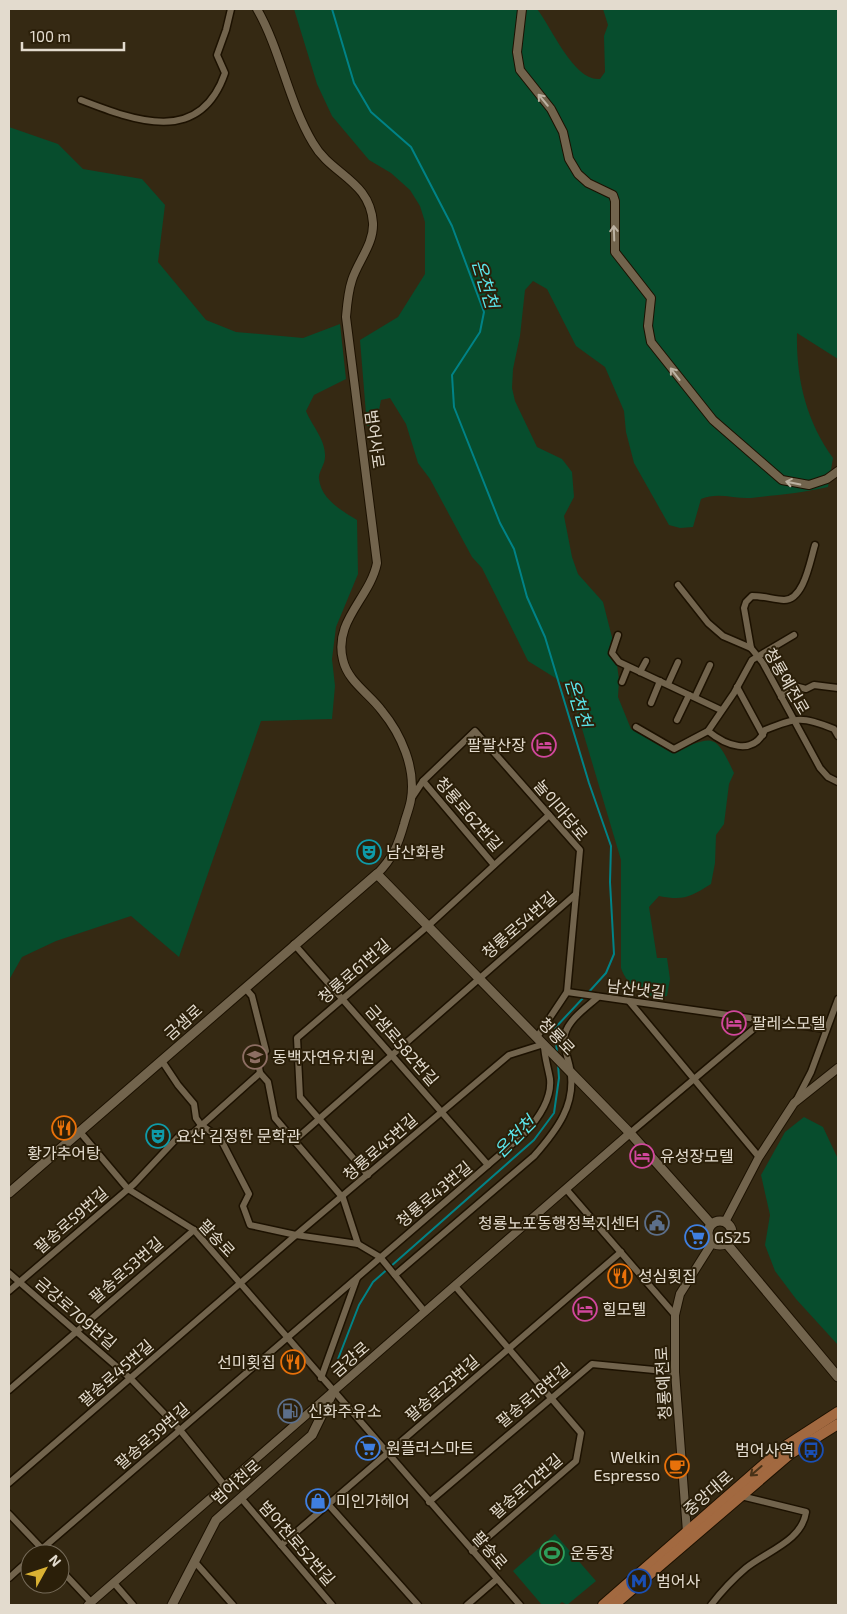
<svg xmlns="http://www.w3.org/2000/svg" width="847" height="1614" viewBox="0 0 847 1614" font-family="'Exo 2','Noto Sans KR',sans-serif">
  <rect width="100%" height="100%" fill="#352913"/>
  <g fill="#074d2d">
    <path d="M294,9H537C552,28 574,82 600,79L605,72L604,36L608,25L603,9H838V359L797,333C796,378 806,421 833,458L828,487C802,493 777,495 751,498C734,499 718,492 701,499L693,527L680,528L669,525L634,463L626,432L624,411L605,367L576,346L547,289L533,281L525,290L520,336L513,369L512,388L515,401L537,447L562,459L572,472L574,497L564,516L572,557L578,574L603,602L615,649L619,680L618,697L631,729L671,751C712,740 713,727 734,773L729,784L724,824L716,835L715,863L711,884C690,897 684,901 659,896L649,907L657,958H667L670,979L667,996C646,1000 628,988 621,968V860L575,705L565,684L528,661L482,568L472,557L430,479L418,463L406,424L390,398L381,400L377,420L372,426H367L360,340L398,317L425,274V222L420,206L410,190L391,173L369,160L332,116L317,84Z"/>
    <path d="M9,127L58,144L83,169L142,179L165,205L158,262L206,320L236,332L303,338L340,324L346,379L314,395L306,411C312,426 326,440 325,457C325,465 318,472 319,479C321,499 342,511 357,520L358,574L336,627L332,659L335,686L332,719L261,721L179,957L131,916L56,941L22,957L9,980Z"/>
    <polygon points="804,1117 823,1127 838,1159 838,1345 796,1299 775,1271 765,1245 770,1215 761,1175 785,1132"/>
    <polygon points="555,1534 596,1581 567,1605 562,1602 558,1605 542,1605 513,1571"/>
  </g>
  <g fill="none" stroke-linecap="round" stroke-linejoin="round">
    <g stroke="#008387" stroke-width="2">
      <polyline points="332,9 354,83 371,112 411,147 452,226 484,312 480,332 452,375 454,407 500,523 514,549 527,597 545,637 589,783 611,846 610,882 614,954 606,973 587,994"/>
      <polyline points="557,1054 555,1028 584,997"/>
      <polyline points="338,1359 359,1305 373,1282 534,1140 554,1113 559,1078 558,1064"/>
    </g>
    <g stroke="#1c1100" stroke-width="9">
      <g id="minor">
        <path d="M81,100C135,121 200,146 225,73L217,55L226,30L231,9"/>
        <polyline points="678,585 708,623 723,636 751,648 763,663 820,768 828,777 838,782"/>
        <polyline points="618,635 612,653 619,662 721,710"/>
        <path d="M751,648L744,608L746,602L752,596C762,596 773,599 784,600C804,600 810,561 815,545"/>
        <polyline points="640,672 646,661"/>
        <polyline points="622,682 628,667"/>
        <polyline points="668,684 678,662"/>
        <polyline points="737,687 763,735"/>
        <polyline points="695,697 710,665"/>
        <polyline points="781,697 791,685 806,689 814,685 838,688"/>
        <polyline points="651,703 660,681"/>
        <polyline points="677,720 689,695"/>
        <polyline points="636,727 674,749 708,731 734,693 752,660 794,635"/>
        <path d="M708,731C725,745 753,757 765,730C797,717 802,716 834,729L838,736"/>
        <polyline points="423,781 494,865"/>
        <polyline points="411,799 423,781 475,731 580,850 567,992 537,1037"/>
        <polyline points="294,944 488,1165"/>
        <polyline points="245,988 252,996 266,1051 258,1061 260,1073 268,1082 275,1118 343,1198 358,1244 380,1257 425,1312"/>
        <polyline points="567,992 826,1029"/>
        <polyline points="629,1001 759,1157"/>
        <polyline points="162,1061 178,1085 194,1104 196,1118 201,1125 220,1138 249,1194 243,1206 250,1225 296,1235 358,1244"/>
        <polyline points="797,1099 811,1072 838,999"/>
        <polyline points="80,1132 128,1189 194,1230 520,1605"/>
        <polyline points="630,1133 764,1020"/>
        <polyline points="295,1140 576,894"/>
        <polyline points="368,1175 300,1097 297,1038 429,925 549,815"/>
        <polyline points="566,1189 675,1315"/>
        <polyline points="9,1273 131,1379 180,1430 225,1486"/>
        <path d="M395,1275L534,1156C557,1130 577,1104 570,1068C568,1057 562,1045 565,1034C569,1019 587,1007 598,997"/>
        <polyline points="455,1286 581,1433 576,1461 472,1551"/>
        <polyline points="9,1291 134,1184 179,1136 193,1133 260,1073"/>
        <polyline points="321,1378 357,1278"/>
        <polyline points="9,1390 194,1230"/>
        <path d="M9,1483L296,1235L509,1055L544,1044C544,1056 548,1067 550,1079C552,1099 537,1120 524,1134L36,1554"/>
        <polyline points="241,1498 332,1605"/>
        <polyline points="429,1502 592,1364 675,1372"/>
        <polyline points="328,1504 418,1605"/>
        <polyline points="9,1514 47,1554"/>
        <polyline points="281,1545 621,1252"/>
        <polyline points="195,1562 233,1605"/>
        <polyline points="60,1569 91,1602"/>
        <polyline points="9,1578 30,1559"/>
        <polyline points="114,1583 133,1605"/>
        <polyline points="467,1605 497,1579"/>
        <path d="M711,1605C721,1592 733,1579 746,1568C767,1551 802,1541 806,1512L741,1496"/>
      </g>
    </g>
    <g stroke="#1c1100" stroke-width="10">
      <g id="tertiary">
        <path d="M257,9C281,51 288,101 313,143C331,175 370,180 373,223C374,244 358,261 352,280C348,292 347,305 346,317L377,563C370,598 333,621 343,660C348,682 370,694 382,711C401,734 416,768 411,799C410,807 406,816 404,824C398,845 393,858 377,874"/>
        <polyline points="522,9 517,52 520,70 551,109 563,132 569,159 578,174 588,183 613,195 615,201 615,252 651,298 648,326 651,342 713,420 782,480 809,485 827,479 838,471"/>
        <polyline points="725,1222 759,1157 794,1103 838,1068"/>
        <polyline points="687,1532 675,1372 675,1315 680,1294 712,1243"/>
        <polyline points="88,1605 630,1133"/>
      </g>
    </g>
    <g stroke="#1c1100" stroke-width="11">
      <g id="secondary">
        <polyline points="9,1193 377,874 630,1133 711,1224"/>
        <circle cx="720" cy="1233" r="12"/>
        <polyline points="727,1244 838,1377"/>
        <polyline points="172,1605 216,1520 312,1435 333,1392"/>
      </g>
    </g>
    <g stroke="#1c1100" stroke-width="12">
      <g id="primary">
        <polyline points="603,1605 784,1447 838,1412"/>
        <polyline points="614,1605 790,1454 838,1424"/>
      </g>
    </g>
    <use href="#minor" stroke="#72644d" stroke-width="6"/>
    <use href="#tertiary" stroke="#72644d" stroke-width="8"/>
    <use href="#secondary" stroke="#72644d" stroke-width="9"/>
    <use href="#primary" stroke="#a26940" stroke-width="10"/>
  </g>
  <defs><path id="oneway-shaft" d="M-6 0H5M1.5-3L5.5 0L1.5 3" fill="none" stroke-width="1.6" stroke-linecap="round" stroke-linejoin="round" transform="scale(1.25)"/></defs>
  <g stroke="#bbb1a1">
    <use href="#oneway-shaft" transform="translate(543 100) rotate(-130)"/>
    <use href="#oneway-shaft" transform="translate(614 233) rotate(-92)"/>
    <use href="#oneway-shaft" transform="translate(675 374) rotate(-128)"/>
    <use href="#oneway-shaft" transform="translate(793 483) rotate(-168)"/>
  </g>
  <use stroke="#493217" href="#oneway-shaft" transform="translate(756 1471) rotate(139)"/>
  <defs>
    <g id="hotel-ring" transform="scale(1.25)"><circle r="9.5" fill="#2b1f09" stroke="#d1479c" stroke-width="1.5"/><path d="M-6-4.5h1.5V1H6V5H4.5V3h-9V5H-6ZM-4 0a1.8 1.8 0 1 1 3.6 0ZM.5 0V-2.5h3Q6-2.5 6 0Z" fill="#d1479c"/></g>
    <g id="theatre-ring" transform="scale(1.25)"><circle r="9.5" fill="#2b1f09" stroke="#0f9aa8" stroke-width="1.5"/><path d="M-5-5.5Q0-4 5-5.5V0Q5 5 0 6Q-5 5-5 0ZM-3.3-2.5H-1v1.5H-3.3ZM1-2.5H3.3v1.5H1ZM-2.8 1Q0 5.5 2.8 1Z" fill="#0f9aa8"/></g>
    <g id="school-ring" transform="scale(1.25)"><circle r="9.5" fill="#2b1f09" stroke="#8d6e63" stroke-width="1.5"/><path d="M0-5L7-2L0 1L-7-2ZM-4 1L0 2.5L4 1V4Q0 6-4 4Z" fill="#8d6e63"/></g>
    <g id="restaurant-ring" transform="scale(1.25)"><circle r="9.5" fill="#2b1f09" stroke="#e8710a" stroke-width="1.5"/><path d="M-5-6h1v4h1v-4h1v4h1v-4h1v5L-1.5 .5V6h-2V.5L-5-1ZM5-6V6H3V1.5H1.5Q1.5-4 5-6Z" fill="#e8710a"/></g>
    <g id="civic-ring" transform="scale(1.25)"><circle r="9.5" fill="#2b1f09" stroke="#5c6f8a" stroke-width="1.5"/><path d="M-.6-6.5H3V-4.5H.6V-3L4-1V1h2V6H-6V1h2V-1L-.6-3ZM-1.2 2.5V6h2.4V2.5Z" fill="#5c6f8a"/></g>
    <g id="supermarket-ring" transform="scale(1.25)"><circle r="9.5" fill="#2b1f09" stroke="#3f7fe0" stroke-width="1.5"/><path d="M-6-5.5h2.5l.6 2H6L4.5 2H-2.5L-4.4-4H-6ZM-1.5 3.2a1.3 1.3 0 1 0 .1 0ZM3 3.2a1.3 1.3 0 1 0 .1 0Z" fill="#3f7fe0"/></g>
    <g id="fuel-ring" transform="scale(1.25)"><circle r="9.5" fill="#2b1f09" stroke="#5c6f8a" stroke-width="1.5"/><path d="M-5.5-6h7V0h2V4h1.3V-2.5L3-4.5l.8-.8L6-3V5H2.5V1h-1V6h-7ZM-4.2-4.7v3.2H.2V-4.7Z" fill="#5c6f8a"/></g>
    <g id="bus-ring" transform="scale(1.25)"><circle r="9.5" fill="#2b1f09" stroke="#1a4fb4" stroke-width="1.5"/><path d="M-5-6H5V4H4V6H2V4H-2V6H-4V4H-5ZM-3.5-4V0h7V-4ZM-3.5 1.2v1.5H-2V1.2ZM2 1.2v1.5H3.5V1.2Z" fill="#1a4fb4"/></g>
    <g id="cafe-ring" transform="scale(1.25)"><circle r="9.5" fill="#2b1f09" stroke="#e8710a" stroke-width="1.5"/><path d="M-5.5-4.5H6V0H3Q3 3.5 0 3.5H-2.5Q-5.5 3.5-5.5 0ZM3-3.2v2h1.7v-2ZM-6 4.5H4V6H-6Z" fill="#e8710a"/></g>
    <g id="shop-ring" transform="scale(1.25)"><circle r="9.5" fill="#2b1f09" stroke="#3f7fe0" stroke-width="1.5"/><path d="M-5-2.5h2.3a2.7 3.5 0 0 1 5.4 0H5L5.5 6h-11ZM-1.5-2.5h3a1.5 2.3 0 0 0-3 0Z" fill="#3f7fe0"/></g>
    <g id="stadium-ring" transform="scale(1.25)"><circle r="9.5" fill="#2b1f09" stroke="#2e9e5b" stroke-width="1.5"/><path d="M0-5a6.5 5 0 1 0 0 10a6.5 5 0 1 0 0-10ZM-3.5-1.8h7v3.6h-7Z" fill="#2e9e5b"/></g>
    <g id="metro-ring" transform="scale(1.25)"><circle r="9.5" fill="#2b1f09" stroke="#1a4fb4" stroke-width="1.5"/><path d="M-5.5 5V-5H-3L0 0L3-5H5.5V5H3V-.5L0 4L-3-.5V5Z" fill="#1a4fb4"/></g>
  </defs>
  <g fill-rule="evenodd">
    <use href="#hotel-ring" x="544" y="745"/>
    <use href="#theatre-ring" x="369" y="852"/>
    <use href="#hotel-ring" x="734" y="1023"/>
    <use href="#school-ring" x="255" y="1057"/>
    <use href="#restaurant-ring" x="64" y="1128"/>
    <use href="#theatre-ring" x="158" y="1136"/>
    <use href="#hotel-ring" x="642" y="1156"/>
    <use href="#civic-ring" x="657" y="1223"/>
    <use href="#supermarket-ring" x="697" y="1237"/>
    <use href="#restaurant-ring" x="620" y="1276"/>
    <use href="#hotel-ring" x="585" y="1309"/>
    <use href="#restaurant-ring" x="293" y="1362"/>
    <use href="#fuel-ring" x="290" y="1411"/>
    <use href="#supermarket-ring" x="368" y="1448"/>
    <use href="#bus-ring" x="811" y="1450"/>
    <use href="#cafe-ring" x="677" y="1466"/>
    <use href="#shop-ring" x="318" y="1501"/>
    <use href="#stadium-ring" x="552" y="1553"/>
    <use href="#metro-ring" x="639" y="1581"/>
  </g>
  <g text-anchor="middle" stroke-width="4" stroke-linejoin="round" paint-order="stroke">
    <g font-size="16" fill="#e3dbce" stroke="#2b1f09">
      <text transform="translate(375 439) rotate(82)" y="6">범어사로</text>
      <text transform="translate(787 681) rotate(60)" y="6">청룡예전로</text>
      <text transform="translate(561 810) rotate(50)" y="6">놀이마당로</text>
      <text transform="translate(469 814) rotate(49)" y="6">청룡로62번길</text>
      <text transform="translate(519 925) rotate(-41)" y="6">청룡로54번길</text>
      <text transform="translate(354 971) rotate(-41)" y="6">청룡로61번길</text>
      <text transform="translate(636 989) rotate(7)" y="6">남산냇길</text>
      <text transform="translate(183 1022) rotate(-42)" y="6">금샘로</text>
      <text transform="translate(557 1036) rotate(46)" y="6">청룡로</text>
      <text transform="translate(402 1045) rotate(49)" y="6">금샘로582번길</text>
      <text transform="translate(380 1147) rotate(-41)" y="6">청룡로45번길</text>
      <text transform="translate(434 1194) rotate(-40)" y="6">청룡로43번길</text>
      <text transform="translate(71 1220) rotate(-41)" y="6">팔송로59번길</text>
      <text transform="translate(217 1238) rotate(47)" y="6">팔송로</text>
      <text transform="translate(126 1270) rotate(-41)" y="6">팔송로53번길</text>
      <text transform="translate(76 1313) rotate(41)" y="6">금강로709번길</text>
      <text transform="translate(350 1359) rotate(-41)" y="6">금강로</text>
      <text transform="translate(116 1373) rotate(-41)" y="6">팔송로45번길</text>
      <text transform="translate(663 1383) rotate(-93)" y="6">청룡예전로</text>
      <text transform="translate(442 1388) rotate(-41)" y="6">팔송로23번길</text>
      <text transform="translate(533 1395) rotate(-40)" y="6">팔송로18번길</text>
      <text transform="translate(152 1436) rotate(-41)" y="6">팔송로39번길</text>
      <text transform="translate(236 1482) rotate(-41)" y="6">범어천로</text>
      <text transform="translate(526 1486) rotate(-41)" y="6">팔송로12번길</text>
      <text transform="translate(708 1493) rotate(-41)" y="6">중앙대로</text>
      <text transform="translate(297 1543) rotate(49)" y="6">범어천로52번길</text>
      <text transform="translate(490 1550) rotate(49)" y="6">팔송로</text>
    </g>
    <g font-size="16" fill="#e3dbce" stroke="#2b1f09" text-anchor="start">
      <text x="526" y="751" text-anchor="end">팔팔산장</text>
      <text x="386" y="858">남산화랑</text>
      <text x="752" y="1029">팔레스모텔</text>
      <text x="272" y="1063">동백자연유치원</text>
      <text x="176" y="1142">요산 김정한 문학관</text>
      <text x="64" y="1159" text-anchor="middle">황가추어탕</text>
      <text x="660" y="1162">유성장모텔</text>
      <text x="640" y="1229" text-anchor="end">청룡노포동행정복지센터</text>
      <text x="714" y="1243">GS25</text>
      <text x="638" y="1282">성심횟집</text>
      <text x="602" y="1315">힐모텔</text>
      <text x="276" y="1368" text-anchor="end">선미횟집</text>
      <text x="308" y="1417">신화주유소</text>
      <text x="386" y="1454">원플러스마트</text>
      <text x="794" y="1456" text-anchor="end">범어사역</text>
      <text x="660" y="1463" text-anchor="end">Welkin<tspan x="660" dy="18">Espresso</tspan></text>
      <text x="336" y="1507">미인가헤어</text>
      <text x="570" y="1559">운동장</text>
      <text x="656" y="1587">범어사</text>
    </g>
    <g font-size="18" font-style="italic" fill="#5be5ea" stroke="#2b1f09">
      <text transform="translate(485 284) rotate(73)" y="6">온천천</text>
      <text transform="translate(578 703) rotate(73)" y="6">온천천</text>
      <text transform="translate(515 1137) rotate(-45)" y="6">온천천</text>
    </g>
  </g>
  <rect width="847" height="1614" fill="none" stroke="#e3dbce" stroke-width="20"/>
  <g transform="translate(45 1569) rotate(50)"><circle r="24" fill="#2b1f09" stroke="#756a58"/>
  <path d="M0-4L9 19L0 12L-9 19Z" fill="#dbb233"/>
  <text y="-8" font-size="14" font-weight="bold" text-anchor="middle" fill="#e3dbce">N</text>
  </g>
  <path d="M22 42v8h102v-8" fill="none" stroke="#e3dbce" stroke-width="2.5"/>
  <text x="30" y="42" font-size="15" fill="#e3dbce" stroke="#2b1f09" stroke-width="4" paint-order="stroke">100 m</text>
</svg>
